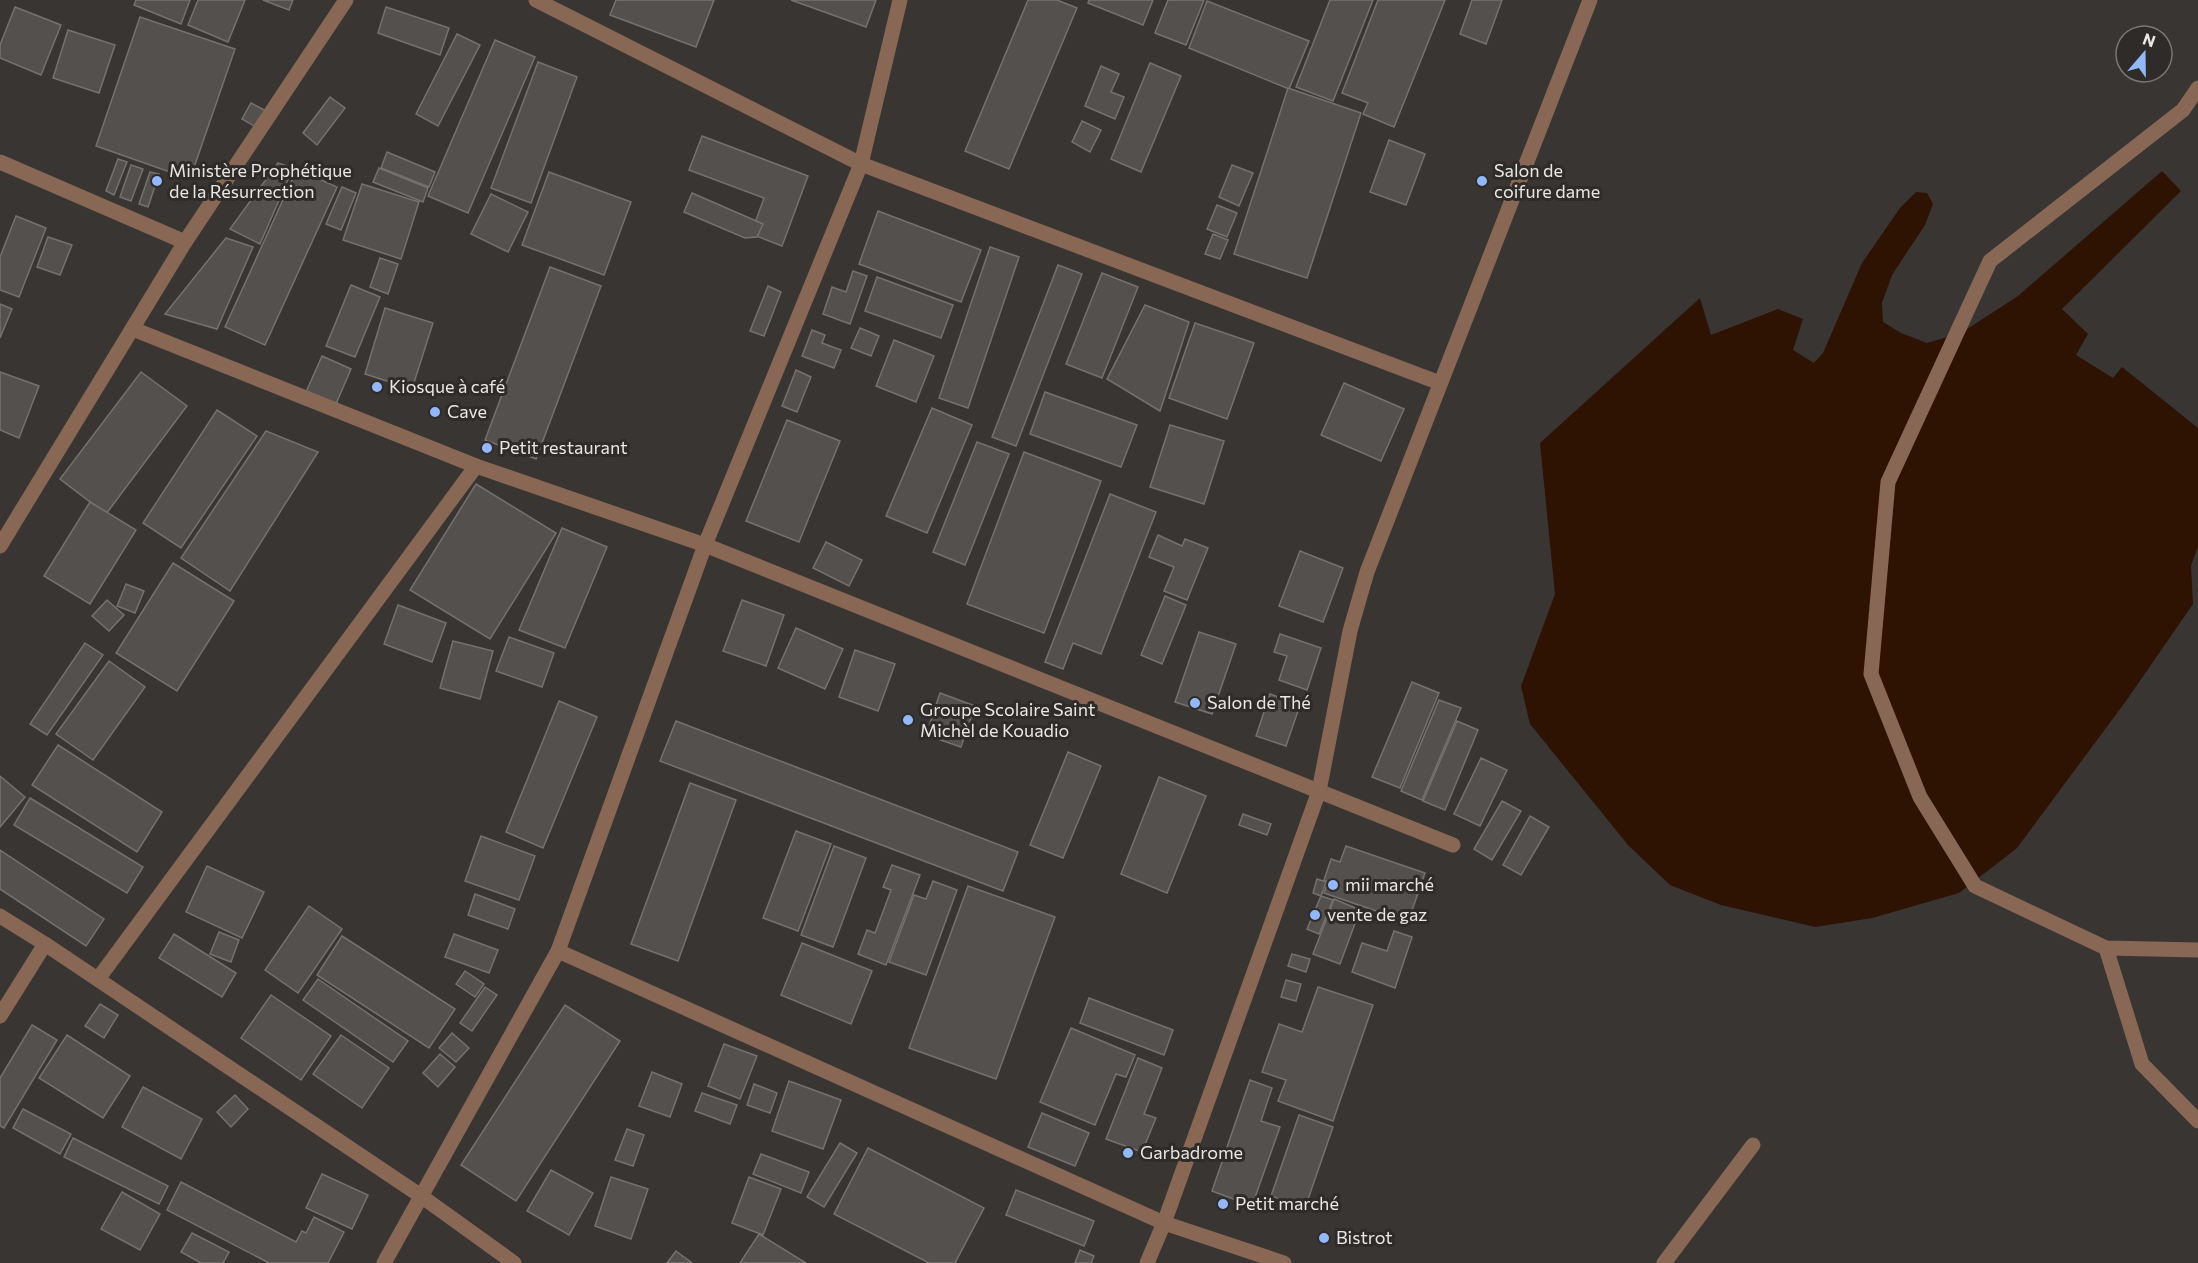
<svg xmlns="http://www.w3.org/2000/svg" width="2198" height="1263" viewBox="0 0 2198 1263" font-family="Commissioner,sans-serif">
  <rect width="100%" height="100%" fill="#383533"/>
  <polygon fill="#2f1302" points="2162,171 2181,191 2062,309 2088,334 2076,355 2113,378 2122,367 2198,428 2198,546 2191,566 2193,604 2126,701 2017,848 1959,893 1872,918 1815,927 1721,905 1670,885 1628,845 1530,724 1521,686 1555,594 1540,443 1700,298 1711,335 1778,309 1803,319 1793,350 1814,363 1823,353 1862,263 1900,208 1916,192 1927,193 1933,204 1925,225 1892,275 1882,303 1883,322 1901,333 1927,343 1961,333 2018,296"/>
  <g fill="#53504e" stroke="#75716f" stroke-width="1.5">
    <polygon points="136,0 190,0 181,24 134,5"/>
    <polygon points="198,0 245,0 228,42 188,25"/>
    <polygon points="263,0 293,0 289,10"/>
    <polygon points="616,0 714,0 696,47 610,15"/>
    <polygon points="791,0 876,0 866,27"/>
    <polygon points="1028,0 1057,0 1077,8 1009,169 965,151"/>
    <polygon points="1089,0 1153,0 1143,25 1088,3"/>
    <polygon points="1168,0 1204,0 1186,45 1155,33"/>
    <polygon points="1330,0 1373,0 1333,101 1296,87"/>
    <polygon points="1378,0 1445,0 1394,127 1363,114 1368,103 1342,93"/>
    <polygon points="1472,0 1502,0 1486,44 1460,34"/>
    <polygon points="1207,1 1309,41 1289,89 1189,48"/>
    <polygon points="15,7 61,25 41,75 0,58 0,45"/>
    <polygon points="386,7 449,28 440,55 378,33"/>
    <polygon points="140,17 235,49 190,179 96,146"/>
    <polygon points="68,30 115,45 99,93 53,78"/>
    <polygon points="457,34 480,45 438,126 416,114"/>
    <polygon points="495,40 535,57 468,213 428,196"/>
    <polygon points="538,62 577,77 531,203 491,188"/>
    <polygon points="1150,63 1181,76 1141,172 1111,159"/>
    <polygon points="1101,66 1119,74 1111,92 1124,97 1115,119 1085,106"/>
    <polygon points="1288,88 1361,113 1307,278 1234,254"/>
    <polygon points="330,97 345,108 317,145 303,133"/>
    <polygon points="251,103 272,114 263,131 242,119"/>
    <polygon points="1082,121 1101,130 1090,152 1072,142"/>
    <polygon points="702,136 808,176 782,246 751,234 764,198 689,170"/>
    <polygon points="1389,140 1425,154 1406,205 1370,192"/>
    <polygon points="387,152 435,172 429,187 381,168"/>
    <polygon points="118,159 127,162 114,195 106,191"/>
    <polygon points="278,163 293,168 260,244 230,229"/>
    <polygon points="131,165 143,169 131,201 120,197"/>
    <polygon points="1232,165 1253,173 1239,206 1219,197"/>
    <polygon points="379,168 428,188 423,202 373,182"/>
    <polygon points="297,169 337,187 265,345 225,327"/>
    <polygon points="150,172 159,174 148,207 139,204"/>
    <polygon points="549,172 631,202 604,275 522,245"/>
    <polygon points="362,184 419,202 401,259 343,240"/>
    <polygon points="342,187 356,193 341,230 326,224"/>
    <polygon points="692,193 763,224 757,237 745,238 684,212"/>
    <polygon points="491,194 528,212 508,252 471,234"/>
    <polygon points="1217,205 1237,213 1227,237 1207,229"/>
    <polygon points="878,211 981,250 961,302 859,264"/>
    <polygon points="16,216 46,228 19,297 0,290 0,257"/>
    <polygon points="1213,234 1228,240 1220,259 1205,254"/>
    <polygon points="48,237 72,245 60,275 37,267"/>
    <polygon points="226,238 253,247 217,329 165,314"/>
    <polygon points="990,247 1019,257 968,408 939,398"/>
    <polygon points="380,258 398,264 388,294 370,287"/>
    <polygon points="1058,265 1082,274 1016,446 992,437"/>
    <polygon points="550,267 601,286 536,459 485,440"/>
    <polygon points="853,271 867,276 850,324 823,314 832,287 846,292"/>
    <polygon points="1102,273 1138,287 1102,378 1066,364"/>
    <polygon points="877,277 953,305 941,338 865,311"/>
    <polygon points="351,285 380,297 355,357 326,346"/>
    <polygon points="768,286 781,292 764,336 750,331"/>
    <polygon points="0,304 12,309 0,338"/>
    <polygon points="1145,305 1189,322 1160,411 1107,379"/>
    <polygon points="385,308 433,323 412,389 365,374"/>
    <polygon points="1195,323 1254,343 1227,419 1169,398"/>
    <polygon points="860,328 879,336 871,356 851,348"/>
    <polygon points="812,330 825,335 822,343 841,350 834,368 802,356"/>
    <polygon points="894,340 934,356 916,402 876,386"/>
    <polygon points="322,356 351,369 336,404 306,392"/>
    <polygon points="796,370 811,377 797,412 782,406"/>
    <polygon points="0,372 39,386 19,438 0,430"/>
    <polygon points="141,372 187,406 106,514 60,479"/>
    <polygon points="1344,383 1404,409 1381,461 1321,435"/>
    <polygon points="1045,392 1137,425 1121,467 1030,434"/>
    <polygon points="932,408 972,425 927,533 886,516"/>
    <polygon points="217,410 257,436 181,548 143,523"/>
    <polygon points="787,420 840,441 799,542 746,521"/>
    <polygon points="1170,425 1224,441 1204,504 1150,487"/>
    <polygon points="266,431 318,452 230,591 181,558"/>
    <polygon points="977,442 1009,454 965,565 933,552"/>
    <polygon points="1024,452 1101,481 1044,633 967,604"/>
    <polygon points="476,484 556,533 490,639 410,590"/>
    <polygon points="1110,494 1156,512 1101,654 1073,643 1063,669 1045,662"/>
    <polygon points="90,502 136,530 90,604 44,576"/>
    <polygon points="562,528 607,547 565,648 519,630"/>
    <polygon points="1158,535 1182,546 1185,539 1208,548 1187,600 1164,591 1174,567 1149,557"/>
    <polygon points="826,542 862,560 849,586 813,568"/>
    <polygon points="1300,551 1343,568 1323,622 1279,606"/>
    <polygon points="173,563 234,601 177,691 116,653"/>
    <polygon points="126,584 144,591 135,613 117,606"/>
    <polygon points="1165,596 1186,605 1162,664 1141,655"/>
    <polygon points="107,600 124,615 109,631 92,616"/>
    <polygon points="742,600 784,615 766,666 723,651"/>
    <polygon points="398,605 446,623 432,662 384,644"/>
    <polygon points="796,628 843,649 825,689 778,668"/>
    <polygon points="1199,632 1236,644 1212,714 1175,702"/>
    <polygon points="1280,634 1321,648 1307,690 1279,680 1287,656 1274,652"/>
    <polygon points="509,637 554,653 542,687 496,671"/>
    <polygon points="453,641 493,651 480,699 440,688"/>
    <polygon points="85,643 103,655 47,735 30,724"/>
    <polygon points="855,650 895,664 878,711 839,697"/>
    <polygon points="109,661 145,687 93,760 56,734"/>
    <polygon points="1412,682 1439,693 1400,788 1372,777"/>
    <polygon points="940,693 975,706 961,747 926,735"/>
    <polygon points="1270,694 1300,705 1286,746 1256,736"/>
    <polygon points="1439,700 1461,708 1422,800 1401,791"/>
    <polygon points="559,701 597,717 543,848 506,832"/>
    <polygon points="676,721 1018,852 1003,891 660,761"/>
    <polygon points="1457,721 1478,730 1445,810 1423,801"/>
    <polygon points="58,745 162,812 137,852 32,785"/>
    <polygon points="1068,752 1101,766 1063,858 1030,845"/>
    <polygon points="1481,758 1507,770 1480,826 1454,814"/>
    <polygon points="0,776 25,797 0,827"/>
    <polygon points="1159,777 1206,796 1167,893 1121,874"/>
    <polygon points="690,783 736,800 678,961 631,944"/>
    <polygon points="30,798 143,867 127,893 14,825"/>
    <polygon points="1502,801 1521,811 1492,860 1474,849"/>
    <polygon points="1243,814 1271,824 1267,835 1239,825"/>
    <polygon points="1530,816 1549,827 1521,875 1503,865"/>
    <polygon points="796,831 831,844 798,931 763,918"/>
    <polygon points="481,836 535,856 519,900 465,881"/>
    <polygon points="834,846 866,858 833,947 801,935"/>
    <polygon points="1346,846 1425,873 1408,922 1324,893 1328,882 1324,880 1331,859 1340,862"/>
    <polygon points="0,850 104,919 86,946 0,889"/>
    <polygon points="892,865 920,875 886,965 858,954 867,930 875,933 891,890 883,887"/>
    <polygon points="207,866 264,892 242,938 186,912"/>
    <polygon points="1317,879 1326,882 1321,896 1313,893"/>
    <polygon points="933,881 957,890 926,975 889,962 914,895 926,899"/>
    <polygon points="968,886 1055,917 996,1079 909,1048"/>
    <polygon points="475,894 515,909 508,929 468,915"/>
    <polygon points="1321,896 1333,900 1319,934 1307,929"/>
    <polygon points="1334,899 1360,910 1340,964 1313,954"/>
    <polygon points="309,906 342,929 298,993 265,970"/>
    <polygon points="1394,931 1412,937 1395,988 1352,972 1362,943 1387,951"/>
    <polygon points="219,932 239,940 231,962 210,954"/>
    <polygon points="174,934 236,973 222,997 159,958"/>
    <polygon points="454,934 498,950 489,973 445,957"/>
    <polygon points="342,936 455,1009 429,1048 317,975"/>
    <polygon points="802,943 872,971 851,1024 781,995"/>
    <polygon points="1292,954 1310,959 1306,972 1288,966"/>
    <polygon points="465,971 484,984 475,997 456,984"/>
    <polygon points="318,979 408,1041 393,1062 303,1000"/>
    <polygon points="1286,980 1301,984 1296,1001 1281,997"/>
    <polygon points="485,987 497,995 472,1031 460,1023"/>
    <polygon points="1318,987 1373,1005 1333,1121 1278,1101 1286,1080 1262,1072 1279,1024 1302,1032"/>
    <polygon points="271,995 331,1036 301,1080 241,1038"/>
    <polygon points="1089,998 1173,1030 1164,1055 1080,1023"/>
    <polygon points="100,1004 118,1015 104,1038 85,1026"/>
    <polygon points="565,1005 620,1041 516,1201 461,1165"/>
    <polygon points="32,1025 57,1040 4,1128 0,1126 0,1078"/>
    <polygon points="1071,1028 1135,1055 1126,1077 1116,1074 1095,1125 1040,1102"/>
    <polygon points="452,1033 469,1048 456,1062 439,1048"/>
    <polygon points="67,1035 130,1076 103,1118 39,1078"/>
    <polygon points="341,1035 389,1068 362,1108 313,1074"/>
    <polygon points="724,1044 757,1056 740,1099 708,1086"/>
    <polygon points="440,1054 455,1067 438,1087 423,1073"/>
    <polygon points="1138,1058 1162,1068 1144,1114 1156,1118 1142,1152 1106,1139"/>
    <polygon points="652,1072 682,1084 670,1117 639,1106"/>
    <polygon points="1250,1080 1272,1088 1261,1121 1280,1127 1252,1206 1212,1191"/>
    <polygon points="789,1081 841,1100 823,1149 772,1131"/>
    <polygon points="754,1084 777,1093 770,1113 747,1105"/>
    <polygon points="143,1087 202,1119 181,1159 122,1127"/>
    <polygon points="702,1093 737,1105 730,1124 695,1111"/>
    <polygon points="235,1095 248,1109 231,1127 217,1112"/>
    <polygon points="23,1109 71,1134 60,1154 13,1128"/>
    <polygon points="1042,1113 1089,1133 1075,1166 1028,1147"/>
    <polygon points="1299,1115 1333,1127 1305,1208 1271,1196"/>
    <polygon points="627,1129 644,1135 633,1166 615,1160"/>
    <polygon points="73,1138 168,1186 159,1204 64,1157"/>
    <polygon points="840,1143 857,1153 824,1207 807,1197"/>
    <polygon points="868,1148 984,1208 955,1263 929,1263 834,1214"/>
    <polygon points="761,1154 809,1172 801,1193 753,1174"/>
    <polygon points="551,1170 593,1193 569,1235 527,1211"/>
    <polygon points="322,1174 368,1195 352,1229 306,1208"/>
    <polygon points="611,1177 648,1189 631,1239 595,1226"/>
    <polygon points="749,1177 781,1189 763,1235 732,1223"/>
    <polygon points="181,1182 296,1242 302,1231 306,1233 314,1217 344,1232 328,1263 269,1263 167,1210"/>
    <polygon points="1016,1190 1094,1221 1084,1246 1006,1215"/>
    <polygon points="122,1192 160,1214 140,1250 101,1229"/>
    <polygon points="192,1233 229,1252 223,1263 201,1263 181,1252"/>
    <polygon points="759,1234 806,1263 740,1263"/>
    <polygon points="1080,1250 1094,1256 1091,1263 1075,1263"/>
    <polygon points="676,1251 692,1263 667,1263"/>
  </g>
  <g fill="none" stroke-linecap="round" stroke-linejoin="round">
    <g stroke="#886754" stroke-width="15">
      <polyline points="2198,88 2183,110 1990,261 1888,482 1871,674 1920,797 1975,886 2106,948 2198,950"/>
      <polyline points="2106,948 2142,1064 2198,1121"/>
    </g>
    <g stroke="#886754" stroke-width="15">
      <polyline points="536,0 861,164 1440,383"/>
      <polyline points="0,162 185,242"/>
      <polyline points="133,329 476,466 705,545 1453,845"/>
      <polyline points="0,546 185,242 346,0"/>
      <polyline points="0,916 45,944 421,1196 514,1263"/>
      <polyline points="558,951 1164,1223 1284,1263"/>
      <polyline points="98,979 476,466"/>
      <polyline points="0,1016 45,944"/>
      <polyline points="384,1263 558,951 705,545 861,164 900,0"/>
      <polyline points="1147,1263 1164,1223 1319,791 1350,631 1367,572 1590,0"/>
      <polyline points="1664,1263 1753,1145"/>
    </g>
  </g>
  <g fill="#91b8fd" stroke="#2e2b29" stroke-width="2">
    <circle cx="157" cy="181" r="6"/>
    <circle cx="1482" cy="181" r="6"/>
    <circle cx="377" cy="387" r="6"/>
    <circle cx="435" cy="412" r="6"/>
    <circle cx="487" cy="448" r="6"/>
    <circle cx="1195" cy="703" r="6"/>
    <circle cx="908" cy="720" r="6"/>
    <circle cx="1333" cy="885" r="6"/>
    <circle cx="1315" cy="915" r="6"/>
    <circle cx="1128" cy="1153" r="6"/>
    <circle cx="1223" cy="1204" r="6"/>
    <circle cx="1324" cy="1238" r="6"/>
  </g>
  <g text-anchor="middle" stroke-width="6" stroke-linejoin="round" paint-order="stroke">
    <g font-size="18" fill="#e9e7e6" stroke="#2e2b29" text-anchor="start">
      <text x="169" y="177">Ministère Prophétique<tspan x="169" dy="21">de la Résurrection</tspan></text>
      <text x="1494" y="177">Salon de<tspan x="1494" dy="21">coifure dame</tspan></text>
      <text x="389" y="393">Kiosque à café</text>
      <text x="447" y="418">Cave</text>
      <text x="499" y="454">Petit restaurant</text>
      <text x="1207" y="709">Salon de Thé</text>
      <text x="920" y="716">Groupe Scolaire Saint<tspan x="920" dy="21">Michèl de Kouadio</tspan></text>
      <text x="1345" y="891">mii marché</text>
      <text x="1327" y="921">vente de gaz</text>
      <text x="1140" y="1159">Garbadrome</text>
      <text x="1235" y="1210">Petit marché</text>
      <text x="1336" y="1244">Bistrot</text>
    </g>
  </g>
  <g transform="translate(2144 54) rotate(20)"><circle r="28" fill="#2e2b29" stroke="#797675" stroke-width="1.5"/>
  <path d="M0-4.5L10 22L0 15L-10 22Z" fill="#91b8fd"/>
  <text y="-9" font-size="16" font-weight="bold" text-anchor="middle" fill="#e9e7e6">N</text>
  </g>
</svg>
